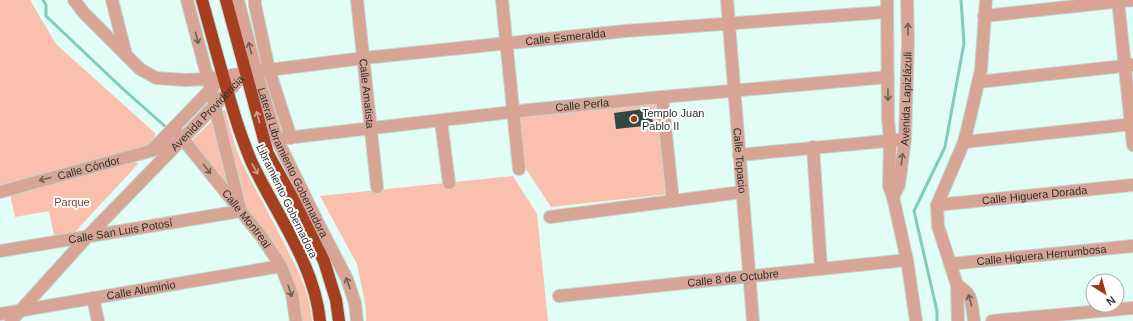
<svg xmlns="http://www.w3.org/2000/svg" width="1133" height="321" viewBox="0 0 1133 321" font-family="Arial,sans-serif">
  <rect width="100%" height="100%" fill="#e2fdf6"/>
  <g fill="#fbbfad">
    <polygon points="0,0 30,0 56,44 155,133 154,144 0,186"/>
    <polygon points="658,101 668,194 551,207 524,166 518,116"/>
    <path d="M225,110C231,131 236,152 246,171C259,196 273,221 286,247C298,270 310,294 312,321H301L245,205L221,111Z"/>
    <polygon points="215,118 230,192 190,142"/>
    <polygon points="135,161 138,164 74,233 54,236 49,211 15,217 10,194"/>
    <polygon points="513,176 537,214 548,321 366,321 366,308 357,264 320,196"/>
  </g>
  <g fill="none" stroke-linecap="round" stroke-linejoin="round">
    <g stroke="#7dcdbc" stroke-width="3">
      <polyline points="43,0 46,5 46,16 123,89 167,128"/>
      <polyline points="937,321 937,311 914,211 945,147 964,43 961,0"/>
    </g>
  </g>
  <polygon fill="#314843" points="651,108 653,125 616,129 614,113"/>
  <g fill="none" stroke-linecap="round" stroke-linejoin="round">
    <g stroke="#c1d8d2" stroke-width="14">
      <g id="minor">
        <path id="s1" d="M74,0L84,13L140,69L156,78L185,80L208,79L245,73L364,58L625,31L887,12"/>
        <polyline points="112,0 126,55"/>
        <polyline points="187,0 208,79 240,208"/>
        <path id="s2" d="M238,0L256,71L277,139L317,221L347,279L355,303L357,321"/>
        <polyline points="255,0 255,5 269,70 291,138"/>
        <path id="s3" d="M357,0L377,187"/>
        <polyline points="502,0 519,169"/>
        <path id="s4" d="M727,0L753,321"/>
        <polyline points="887,0 888,119 890,140 889,186 893,197 907,260 916,321"/>
        <polyline points="1118,0 1133,145"/>
        <polyline points="984,16 1133,0"/>
        <polyline points="978,82 1133,65"/>
        <polyline points="662,97 673,201"/>
        <polyline points="441,121 449,183"/>
        <path id="s5" d="M173,129L182,138L261,236L281,266L292,294L296,321"/>
        <path id="s6" d="M277,139L529,110L662,97L888,77"/>
        <polyline points="964,142 1133,124"/>
        <polyline points="813,147 821,268"/>
        <polyline points="153,149 215,85"/>
        <polyline points="739,155 897,140"/>
        <path id="s7" d="M0,192L176,144"/>
        <path id="s8" d="M893,197L899,185L905,139L908,41L907,0"/>
        <path id="s9" d="M937,205L1133,185"/>
        <polyline points="550,217 742,192"/>
        <path id="s10" d="M0,251L241,211"/>
        <path id="s11" d="M950,264L1133,246"/>
        <path d="M957,285C974,295 971,303 974,321"/>
        <path id="s12" d="M559,296L907,260"/>
        <polyline points="93,298 98,321"/>
        <path id="s13" d="M0,314L281,266"/>
        <path id="s14" d="M11,321L87,237L227,93L245,73"/>
        <polyline points="958,321 957,285 938,226 937,205 964,142 969,122 981,70 986,0"/>
        <polyline points="992,321 1133,308"/>
      </g>
    </g>
    <g stroke="#c1d8d2" stroke-width="14">
      <g id="highway">
        <path d="M202,0C214,43 225,86 239,129C243,140 247,152 252,163C276,214 314,263 320,321"/>
        <polyline points="226,0 268,154 293,199 324,261 336,300 339,321"/>
      </g>
    </g>
    <use href="#minor" stroke="#d7a495" stroke-width="12"/>
    <use href="#highway" stroke="#a63f20" stroke-width="12"/>
  </g>
  <defs><path id="oneway-shaft" d="M-6 0H5M1.5-3L5.5 0L1.5 3" fill="none" stroke-width="1.6" stroke-linecap="round" stroke-linejoin="round"/></defs>
  <g stroke="#6e6058">
    <use href="#oneway-shaft" transform="translate(908 29) rotate(-91)"/>
    <use href="#oneway-shaft" transform="translate(197 38) rotate(75)"/>
    <use href="#oneway-shaft" transform="translate(250 48) rotate(-104)"/>
    <use href="#oneway-shaft" transform="translate(888 95) rotate(89)"/>
    <use href="#oneway-shaft" transform="translate(902 159) rotate(-83)"/>
    <use href="#oneway-shaft" transform="translate(207 169) rotate(51)"/>
    <use href="#oneway-shaft" transform="translate(45 179) rotate(165)"/>
    <use href="#oneway-shaft" transform="translate(348 283) rotate(-110)"/>
    <use href="#oneway-shaft" transform="translate(290 291) rotate(72)"/>
    <use href="#oneway-shaft" transform="translate(970 300) rotate(-106)"/>
  </g>
  <g stroke="#d29f90">
    <use href="#oneway-shaft" transform="translate(258 117) rotate(-106)"/>
    <use href="#oneway-shaft" transform="translate(255 169) rotate(61)"/>
  </g>
  <circle fill="#9e3717" stroke="#fff" stroke-width="1.5" cx="634" cy="119" r="4"/>
  <g text-anchor="middle" stroke-width="4" stroke-linejoin="round" paint-order="stroke">
    <g font-size="11" fill="#283230" stroke="#fff">
      <text dy="4" stroke="none"><textPath href="#s1" startOffset="526">Calle Esmeralda</textPath></text>
      <text dy="4" stroke="none"><textPath href="#s3" startOffset="94">Calle Amatista</textPath></text>
      <text dy="4" stroke="none"><textPath href="#s8" startOffset="100">Avenida Lapizlázuli</textPath></text>
      <text dy="4" stroke="none"><textPath href="#s6" startOffset="307">Calle Perla</textPath></text>
      <text dy="4" stroke="none"><textPath href="#s14" startOffset="286">Avenida Providencia</textPath></text>
      <text dy="4" stroke="none"><textPath href="#s4" startOffset="161">Calle Topacio</textPath></text>
      <text dy="4" stroke="none"><textPath href="#s2" startOffset="172">Lateral Libramiento Gobernadora</textPath></text>
      <text dy="4" stroke="none"><textPath href="#s7" startOffset="92">Calle Cóndor</textPath></text>
      <text dy="4" stroke="none"><textPath href="#s9" startOffset="98">Calle Higuera Dorada</textPath></text>
      <text transform="translate(287 201) rotate(64)" y="4">Libramiento Gobernadora</text>
      <text dy="4" stroke="none"><textPath href="#s5" startOffset="116">Calle Montreal</textPath></text>
      <text dy="4" stroke="none"><textPath href="#s10" startOffset="122">Calle San Luis Potosí</textPath></text>
      <text dy="4" stroke="none"><textPath href="#s11" startOffset="92">Calle Higuera Herrumbosa</textPath></text>
      <text dy="4" stroke="none"><textPath href="#s12" startOffset="175">Calle 8 de Octubre</textPath></text>
      <text dy="4" stroke="none"><textPath href="#s13" startOffset="143">Calle Aluminio</textPath></text>
    </g>
    <g font-size="11" fill="#283230" stroke="#fff" text-anchor="start">
      <text x="642" y="117">Templo Juan<tspan x="642" dy="13">Pablo II</tspan></text>
    </g>
    <g font-size="11" fill="#8a3b25" stroke="#fff">
      <text x="72" y="206">Parque</text>
    </g>
  </g>
  <g transform="translate(1105 293) rotate(143)"><circle r="19" fill="#ffffff" stroke="#a9adac"/>
  <path d="M0-3L7 15L0 10L-7 15Z" fill="#9e3717"/>
  <text y="-6" font-size="11" font-weight="bold" text-anchor="middle" fill="#283230">N</text>
  </g>
</svg>
